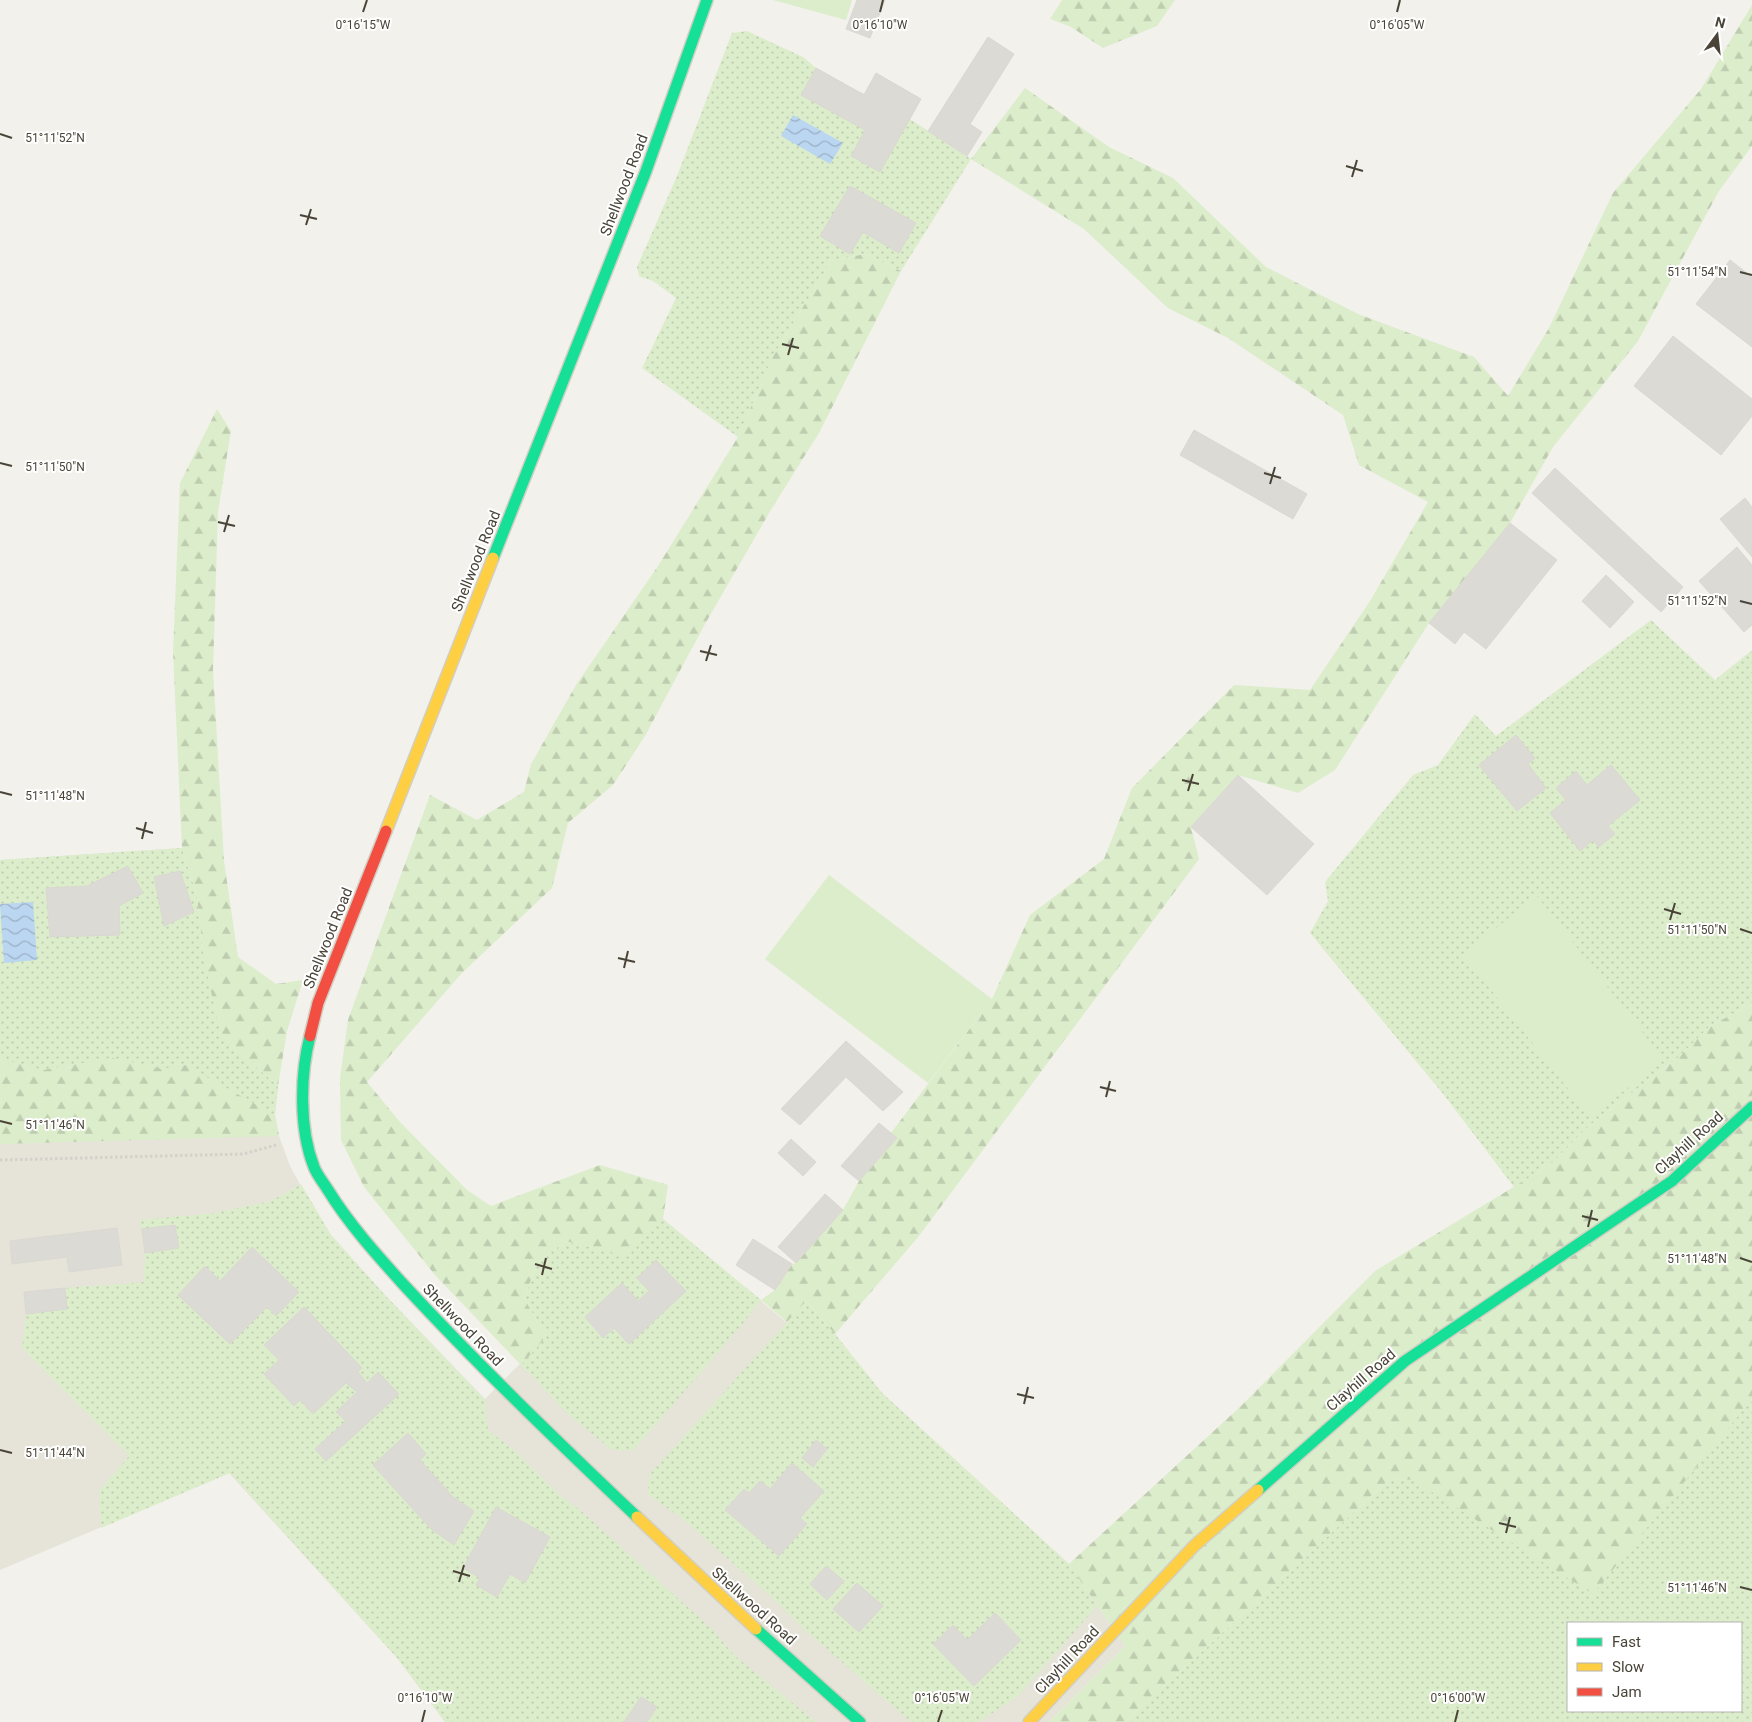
<svg xmlns="http://www.w3.org/2000/svg" width="1752" height="1722" viewBox="0 0 1752 1722" font-family="Roboto,sans-serif">
  <defs>
    <pattern id="grass-dots" width="8" height="8" patternUnits="userSpaceOnUse" patternTransform="scale(1.25)"><rect width="8" height="8" fill="#dcedcb"/><path d="M2 2h.1M6 6h.1" fill="none" stroke="#beccaf" stroke-width="1.8" stroke-linecap="round"/></pattern>
    <pattern id="forest-firs" width="22" height="20" patternUnits="userSpaceOnUse" patternTransform="scale(1.25)"><rect width="22" height="20" fill="#dcedcb"/><path d="M5 1l3.5 6h-7zM16 11l3.5 6h-7z" fill="#beccaf"/></pattern>
    <pattern id="water-waves" width="16" height="10" patternUnits="userSpaceOnUse" patternTransform="scale(1.25)"><rect width="16" height="10" fill="#bbd6f1"/><path d="M0 5q4-4 8 0t8 0" fill="none" stroke="#9aafc4"/></pattern>
  </defs>
  <rect width="100%" height="100%" fill="#f2f1ec"/>
  <polygon fill="#e6e3d9" points="182,848 221,1036 278,1086 275,1115 279,1136 290,1166 310,1202 331,1235 384,1294 485,1399 663,1219 786,1322 835,1334 882,1393 1069,1564 1125,1646 1049,1722 445,1722 398,1659 229,1473 0,1570 0,860"/>
  <g fill="url(#grass-dots)" fill-rule="evenodd">
    <polygon points="747,31 803,57 816,68 864,94 876,73 921,99 910,119 971,159 901,271 865,254 831,261 772,358 738,437 642,368 676,298 653,281 639,276 637,267 677,176 732,33"/>
    <polygon points="1651,620 1715,680 1752,650 1752,1004 1710,1026 1680,1056 1589,1126 1550,1165 1514,1187 1444,1095 1310,933 1328,901 1325,882 1413,775 1438,765 1475,714 1496,736"/>
    <polygon points="182,848 197,896 204,960 221,1036 278,1086 275,1115 185,1065 162,1069 112,1058 43,1070 0,1059 0,860"/>
    <polygon points="301,1184 331,1235 384,1294 485,1400 488,1430 515,1451 562,1497 580,1510 712,1629 734,1655 816,1722 445,1722 398,1659 230,1473 101,1528 99,1491 129,1456 22,1348 26,1314 67,1309 65,1288 144,1282 145,1253 140,1220 214,1213 271,1201"/>
    <polygon points="663,1219 761,1300 745,1321 634,1450 612,1450 570,1416 521,1365 546,1337 524,1298 538,1262 566,1241 627,1256"/>
    <polygon points="806,1301 835,1334 882,1393 1069,1564 1097,1606 1018,1696 979,1722 911,1722 806,1631 777,1602 684,1520 647,1494 650,1474"/>
    <path d="M1752,1399V1722H1125L1391,1478L1413,1480L1738,1415ZM1568,1623H1741V1711H1568Z"/>
  </g>
  <g fill="url(#forest-firs)">
    <polygon points="1062,0 1175,0 1157,26 1103,48 1071,27 1050,19"/>
    <polygon points="1752,5 1752,146 1719,191 1638,341 1553,447 1510,523 1429,623 1335,770 1298,793 1238,775 1191,827 1199,859 919,1236 835,1334 806,1301 787,1322 761,1300 775,1290 792,1264 796,1263 843,1210 859,1181 897,1138 891,1133 992,999 1030,915 1104,859 1132,788 1234,685 1310,690 1370,601 1428,502 1359,465 1343,415 1228,338 1168,308 1084,229 971,159 1025,88 1109,147 1173,178 1266,267 1358,314 1474,357 1508,396 1549,328 1613,193 1701,89"/>
    <polygon points="865,254 901,271 819,433 772,508 705,624 645,736 613,785 568,823 552,888 461,974 367,1082 400,1122 467,1190 491,1206 600,1165 668,1185 663,1219 627,1257 566,1241 538,1262 524,1298 546,1337 521,1365 435,1275 364,1187 341,1140 340,1078 348,1020 430,795 477,820 524,792 531,764 576,685 658,566 738,437 772,358 831,261"/>
    <polygon points="217,409 231,431 218,512 213,669 224,861 238,957 276,984 303,980 287,1031 278,1086 221,1036 204,960 197,896 182,848 173,652 180,483"/>
    <polygon points="1752,1004 1752,1399 1593,1594 1413,1480 1391,1478 1125,1722 1049,1722 1125,1646 1069,1564 1241,1406 1375,1271 1550,1165 1589,1126 1680,1056 1710,1026"/>
    <polygon points="112,1058 162,1069 185,1065 275,1115 279,1136 0,1144 0,1059 43,1070"/>
  </g>
  <g fill="#dcedcb">
    <polygon points="773,0 852,0 846,20"/>
    <polygon points="829,875 992,999 928,1083 765,959"/>
    <polygon points="1537,896 1664,1060 1590,1117 1463,954"/>
  </g>
  <g fill="url(#water-waves)">
    <polygon points="793,115 843,143 830,164 781,136"/>
    <polygon points="33,902 37,960 4,963 0,904"/>
  </g>
  <g fill="#dcdad4" stroke="#dad8d1">
    <polygon points="857,0 885,0 870,38 846,29"/>
    <polygon points="988,37 1014,54 970,124 982,132 967,156 928,131"/>
    <polygon points="816,68 864,95 876,73 921,99 880,172 851,156 865,130 801,95"/>
    <polygon points="850,186 916,223 899,253 863,232 850,254 820,236"/>
    <polygon points="1730,260 1752,277 1752,347 1696,304"/>
    <polygon points="1673,336 1752,399 1752,416 1721,455 1634,386"/>
    <polygon points="1194,430 1307,494 1293,519 1180,455"/>
    <polygon points="1555,468 1683,587 1661,612 1532,493"/>
    <polygon points="1745,498 1752,507 1752,557 1720,519"/>
    <polygon points="1510,523 1557,560 1486,649 1464,632 1455,644 1429,623"/>
    <polygon points="1737,547 1752,565 1752,625 1744,632 1699,581"/>
    <polygon points="1606,575 1634,602 1610,628 1582,601"/>
    <polygon points="1516,735 1535,758 1528,764 1546,788 1517,811 1479,765"/>
    <polygon points="1611,765 1640,800 1608,826 1615,834 1599,847 1593,840 1580,851 1550,813 1566,800 1556,788 1576,771 1587,785"/>
    <polygon points="1238,775 1314,844 1267,895 1191,827"/>
    <polygon points="128,866 143,893 119,906 120,935 50,937 46,888 87,886"/>
    <polygon points="180,871 194,912 164,926 154,877"/>
    <polygon points="846,1041 903,1092 883,1111 846,1077 800,1125 781,1109"/>
    <polygon points="879,1123 897,1138 859,1181 841,1166"/>
    <polygon points="791,1139 816,1162 803,1176 778,1153"/>
    <polygon points="825,1194 843,1210 796,1263 778,1247"/>
    <polygon points="175,1225 179,1248 145,1253 142,1229"/>
    <polygon points="117,1228 122,1265 69,1272 67,1257 12,1264 10,1241"/>
    <polygon points="753,1239 792,1264 775,1290 736,1265"/>
    <polygon points="252,1247 299,1292 276,1316 267,1307 230,1344 178,1295 205,1266 220,1281"/>
    <polygon points="656,1260 686,1291 629,1344 614,1328 603,1338 585,1317 622,1283 638,1301 649,1291 637,1278"/>
    <polygon points="65,1288 67,1309 26,1314 24,1292"/>
    <polygon points="304,1307 362,1368 313,1414 300,1400 294,1406 264,1374 279,1360 264,1345"/>
    <polygon points="358,1372 367,1383 378,1372 399,1394 326,1461 315,1449 346,1421 336,1412 357,1392 346,1383"/>
    <polygon points="408,1433 426,1454 420,1460 453,1497 474,1511 454,1545 431,1529 373,1465"/>
    <polygon points="816,1440 827,1449 813,1467 802,1458"/>
    <polygon points="792,1463 824,1491 800,1518 807,1524 779,1556 725,1510 744,1489 749,1493 760,1481 770,1489"/>
    <polygon points="496,1507 550,1537 525,1583 510,1574 497,1597 476,1585 480,1578 463,1568"/>
    <polygon points="826,1566 844,1581 827,1600 810,1584"/>
    <polygon points="857,1583 883,1606 859,1632 833,1609"/>
    <polygon points="995,1613 1021,1640 974,1686 933,1644 953,1625 967,1640"/>
    <polygon points="641,1697 657,1707 647,1722 624,1722"/>
  </g>
  <g fill="none" stroke-linecap="round" stroke-linejoin="round">
    <g stroke="#d2cfc2" stroke-width="14">
      <g id="fast">
        <polyline points="493,558 646,171 707,0"/>
        <path d="M310,1036C300,1075 299,1129 314,1167C317,1175 323,1182 328,1190C349,1224 376,1254 403,1284C478,1365 557,1441 637,1517"/>
        <polyline points="1258,1490 1405,1361 1672,1181 1752,1107"/>
        <polyline points="756,1629 860,1722"/>
      </g>
    </g>
    <g stroke="#d2cfc2" stroke-width="14">
      <g id="slow">
        <polyline points="386,831 493,558"/>
        <polyline points="637,1517 756,1629"/>
        <polyline points="1029,1722 1194,1546 1258,1490"/>
      </g>
    </g>
    <g stroke="#d2cfc2" stroke-width="14">
      <polyline id="jam" points="310,1036 318,1003 386,831"/>
    </g>
    <polyline stroke="#d2d1ca" stroke-width="3" stroke-dasharray="2.5 2.5" stroke-linecap="butt" points="0,1160 243,1154 276,1145"/>
    <use href="#fast" stroke="#16e098" stroke-width="11"/>
    <use href="#slow" stroke="#ffcf43" stroke-width="11"/>
    <use href="#jam" stroke="#f24e42" stroke-width="11"/>
  </g>
  <path fill="none" stroke="#494437" stroke-width="2" d="M363,12L367,0M880,12L883,0M1397,12L1400,0M0,134L12,138M1346,166L1363,171M1352,177L1357,160M300,215L317,219M306,225L311,209M1740,272L1752,275M782,344L799,348M788,355L793,338M0,463L12,466M1264,473L1281,478M1270,484L1275,467M218,522L235,526M224,532L229,515M1740,601L1752,604M700,651L717,655M706,661L711,645M1182,780L1199,784M1188,791L1193,774M0,792L12,795M136,828L153,833M142,839L146,822M1664,909L1681,914M1670,920L1675,903M1740,929L1752,933M618,958L635,962M624,968L628,951M1100,1087L1116,1091M1106,1097L1110,1081M0,1121L12,1124M1582,1216L1598,1220M1588,1227L1592,1210M1740,1258L1752,1262M535,1264L552,1269M542,1275L546,1258M1017,1394L1034,1398M1024,1404L1028,1387M0,1450L12,1453M1499,1523L1516,1527M1506,1533L1510,1517M453,1571L470,1576M459,1582L464,1565M1740,1587L1752,1590M422,1722L425,1710M938,1722L942,1710M1455,1722L1458,1710"/>
  <g text-anchor="middle" stroke-width="4" stroke-linejoin="round" paint-order="stroke">
    <g font-size="15" fill="#494437" stroke="#fff">
      <text transform="translate(624 185) rotate(-69)" y="5">Shellwood Road</text>
      <text transform="translate(476 561) rotate(-68)" y="5">Shellwood Road</text>
      <text transform="translate(328 938) rotate(-68)" y="5">Shellwood Road</text>
      <text transform="translate(1689 1143) rotate(-42)" y="5">Clayhill Road</text>
      <text transform="translate(463 1325) rotate(46)" y="5">Shellwood Road</text>
      <text transform="translate(1361 1380) rotate(-41)" y="5">Clayhill Road</text>
      <text transform="translate(754 1606) rotate(42)" y="5">Shellwood Road</text>
      <text transform="translate(1067 1660) rotate(-47)" y="5">Clayhill Road</text>
    </g>
  </g>
  <g font-size="12" text-anchor="middle" fill="#494437" stroke="#fff" stroke-width="4" stroke-linejoin="round" paint-order="stroke">
    <text x="363" y="29">0°16'15"W</text>
    <text x="880" y="29">0°16'10"W</text>
    <text x="1397" y="29">0°16'05"W</text>
    <text x="55" y="142">51°11'52"N</text>
    <text x="1697" y="276">51°11'54"N</text>
    <text x="55" y="471">51°11'50"N</text>
    <text x="1697" y="605">51°11'52"N</text>
    <text x="55" y="800">51°11'48"N</text>
    <text x="1697" y="934">51°11'50"N</text>
    <text x="55" y="1129">51°11'46"N</text>
    <text x="1697" y="1263">51°11'48"N</text>
    <text x="55" y="1457">51°11'44"N</text>
    <text x="1697" y="1592">51°11'46"N</text>
    <text x="425" y="1702">0°16'10"W</text>
    <text x="942" y="1702">0°16'05"W</text>
    <text x="1458" y="1702">0°16'00"W</text>
  </g>
  <rect x="1567" y="1622" width="175" height="90" fill="#ffffff" stroke="#b6b4af"/>
  <rect x="1577" y="1638" width="25" height="8" fill="#16e098" stroke="#b6b4af"/>
  <text x="1612" y="1647" font-size="15" fill="#494437">Fast</text>
  <rect x="1577" y="1663" width="25" height="8" fill="#ffcf43" stroke="#b6b4af"/>
  <text x="1612" y="1672" font-size="15" fill="#494437">Slow</text>
  <rect x="1577" y="1688" width="25" height="8" fill="#f24e42" stroke="#b6b4af"/>
  <text x="1612" y="1697" font-size="15" fill="#494437">Jam</text>
  <g transform="translate(1717 35) rotate(15)" stroke="#ffffff" stroke-width="4" paint-order="stroke">
  <path d="M0-4L9 19L0 12L-9 19Z" fill="#494437"/>
  <text y="-8" font-size="14" font-weight="bold" text-anchor="middle" fill="#494437">N</text>
  </g>
</svg>
